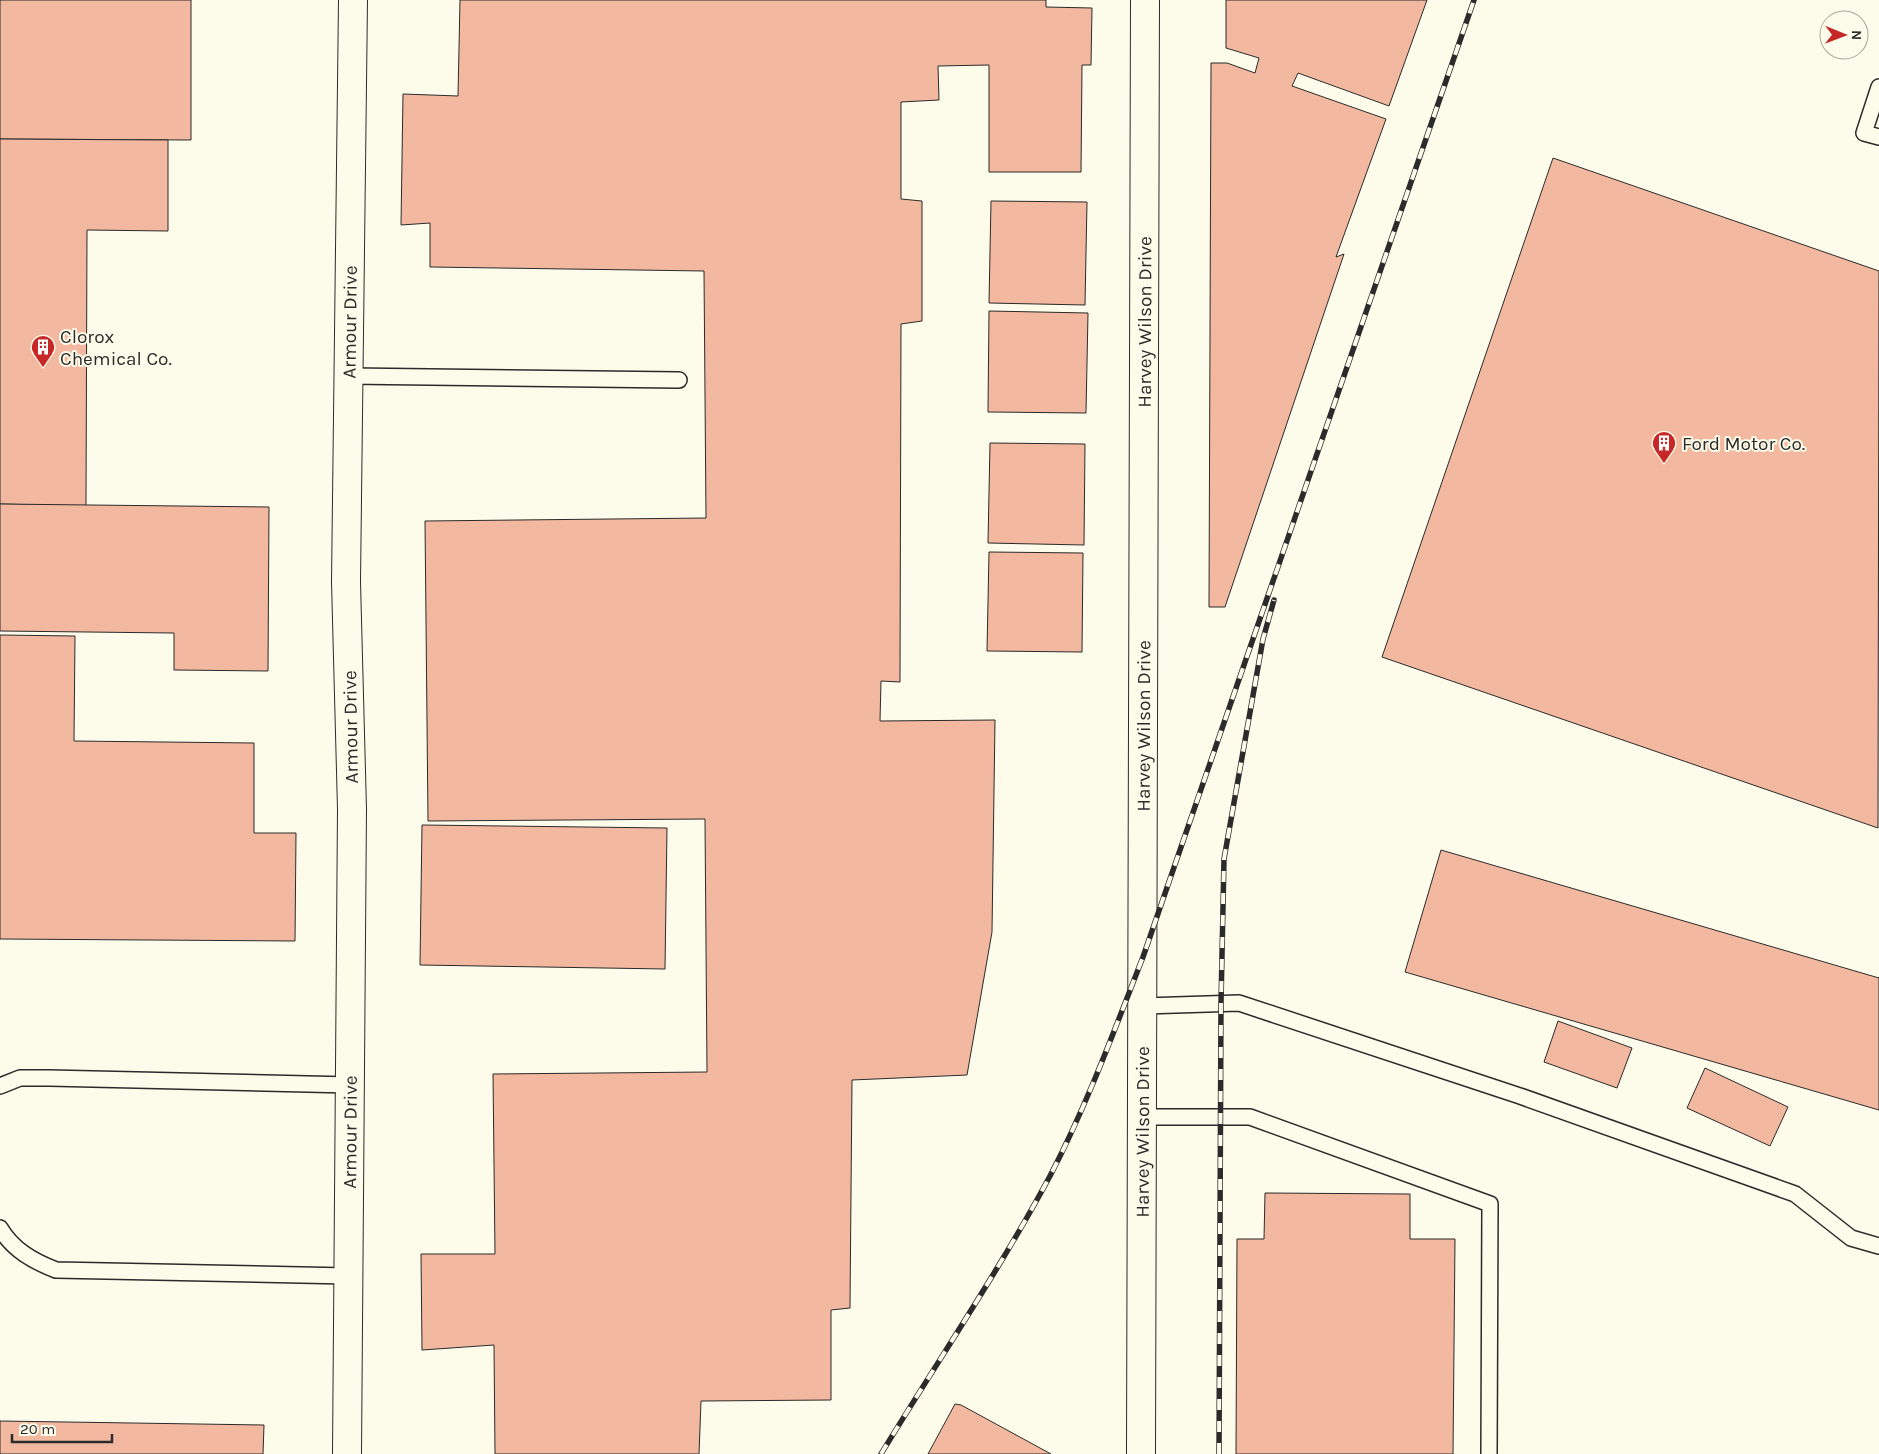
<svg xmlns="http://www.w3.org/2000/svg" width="1879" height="1454" viewBox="0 0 1879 1454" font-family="Karla,sans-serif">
  <rect width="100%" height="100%" fill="#fdfbea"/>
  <g fill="#f2b8a0" stroke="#2b2b2b">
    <polygon points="0,0 191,0 191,140 0,139"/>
    <polygon points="460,0 1046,0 1046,7 1092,8 1091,65 1082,65 1081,172 989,172 989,65 938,66 939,100 901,102 901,199 922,201 922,321 901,324 900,682 881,681 880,721 995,720 992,932 967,1075 852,1080 850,1308 831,1310 831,1400 701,1401 699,1454 495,1454 494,1345 422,1350 421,1254 495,1254 493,1074 707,1072 705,819 428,821 425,521 706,518 704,271 430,267 430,223 401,225 403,94 458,96"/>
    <polygon points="1226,0 1427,0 1389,106 1298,73 1292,86 1386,119 1336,257 1344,254 1225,607 1209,607 1211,63 1227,63 1255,73 1259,58 1226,48"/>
    <polygon points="0,139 168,140 168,231 87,230 86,506 0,504"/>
    <polygon points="1553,158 1879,271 1878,828 1382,657"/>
    <polygon points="991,201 1087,202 1085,305 989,303"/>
    <polygon points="989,311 1088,313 1086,413 988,412"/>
    <polygon points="990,443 1085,444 1084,545 988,543"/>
    <polygon points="0,504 269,507 268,671 174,670 174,633 0,631"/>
    <polygon points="989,552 1083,553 1082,652 987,651"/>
    <polygon points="0,635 75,636 74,741 254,743 254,833 296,833 295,941 0,939"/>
    <polygon points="422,825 667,828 665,969 420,965"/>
    <polygon points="1441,850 1879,978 1879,1110 1405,972"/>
    <polygon points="1558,1021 1632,1048 1617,1088 1544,1062"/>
    <polygon points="1705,1068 1788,1107 1770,1146 1687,1108"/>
    <polygon points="1265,1193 1410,1194 1410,1239 1455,1239 1453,1454 1236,1454 1237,1239 1264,1239"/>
    <polygon points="955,1404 961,1405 1051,1454 928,1454"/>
    <polygon points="0,1421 264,1425 263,1454 0,1454"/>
  </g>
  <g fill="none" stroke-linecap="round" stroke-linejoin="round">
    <g stroke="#2b2b2b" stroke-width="18">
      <g id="service">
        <polyline points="1879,87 1864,133 1879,137"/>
        <polyline points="349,376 679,380"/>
        <polyline points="1144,1006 1239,1003 1520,1096 1795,1194 1851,1238 1879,1246"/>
        <polyline points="0,1086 20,1078 49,1078 350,1085"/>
        <polyline points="1143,1117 1250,1117 1490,1204 1489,1454"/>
        <path d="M0,1228C13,1250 33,1261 56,1270L348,1276"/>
      </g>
    </g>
    <g stroke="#2b2b2b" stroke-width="30">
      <g id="minor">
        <path id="s1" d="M1141,1454L1145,0"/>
      </g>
    </g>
    <g stroke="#2b2b2b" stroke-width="30">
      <g id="tertiary">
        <path id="s2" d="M347,1454L352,809L346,582L353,0"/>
      </g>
    </g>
    <use href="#service" stroke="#fdfbea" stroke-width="15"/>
    <use href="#minor" stroke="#fdfbea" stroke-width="28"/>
    <use href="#tertiary" stroke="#fdfbea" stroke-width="28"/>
    <g stroke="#2b2b2b" stroke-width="5.5">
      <g id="rail">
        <path d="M881,1454C937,1362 999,1271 1050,1176C1087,1105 1114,1031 1143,957L1474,0"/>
        <polyline points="1219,1454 1221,1003 1224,859 1263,639 1274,600"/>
      </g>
    </g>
    <use href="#rail" stroke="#fdfbea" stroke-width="4" stroke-dasharray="11" stroke-linecap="butt"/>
  </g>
  <defs>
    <g id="building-pin" transform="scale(1.25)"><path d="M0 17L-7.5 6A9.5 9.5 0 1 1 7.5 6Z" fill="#c62828" stroke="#fdfbea"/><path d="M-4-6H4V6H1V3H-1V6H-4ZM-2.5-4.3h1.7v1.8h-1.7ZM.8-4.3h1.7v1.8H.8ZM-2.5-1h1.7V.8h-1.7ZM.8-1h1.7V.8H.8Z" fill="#fff"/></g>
  </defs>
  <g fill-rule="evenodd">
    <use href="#building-pin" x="43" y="347"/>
    <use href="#building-pin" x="1664" y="443"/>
  </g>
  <g text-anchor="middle" stroke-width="4" stroke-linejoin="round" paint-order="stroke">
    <g font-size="19" fill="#2b2b2b" stroke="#fdfbea">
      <text dy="7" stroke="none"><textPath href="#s2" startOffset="1132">Armour Drive</textPath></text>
      <text dy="7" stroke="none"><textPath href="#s1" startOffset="1132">Harvey Wilson Drive</textPath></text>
      <text transform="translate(350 727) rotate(-91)" y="7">Armour Drive</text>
      <text dy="7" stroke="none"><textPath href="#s1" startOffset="728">Harvey Wilson Drive</textPath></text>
      <text dy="7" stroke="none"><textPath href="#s2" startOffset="322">Armour Drive</textPath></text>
      <text dy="7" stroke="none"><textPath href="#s1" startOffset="322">Harvey Wilson Drive</textPath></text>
    </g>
    <g font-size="19" fill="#2b2b2b" stroke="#fdfbea" text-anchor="start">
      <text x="60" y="343">Clorox<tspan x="60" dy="22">Chemical Co.</tspan></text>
      <text x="1682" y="450">Ford Motor Co.</text>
    </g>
  </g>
  <g transform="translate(1844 35) rotate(91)"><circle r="24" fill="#fdfbea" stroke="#a9a89e"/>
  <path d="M0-4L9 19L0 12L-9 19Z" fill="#c62828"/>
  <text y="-8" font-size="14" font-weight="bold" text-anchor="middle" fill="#2b2b2b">N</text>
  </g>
  <path d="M12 1434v8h100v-8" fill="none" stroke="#2b2b2b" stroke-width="2.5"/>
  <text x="20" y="1434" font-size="15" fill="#2b2b2b" stroke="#fdfbea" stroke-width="4" paint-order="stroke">20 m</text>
</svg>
